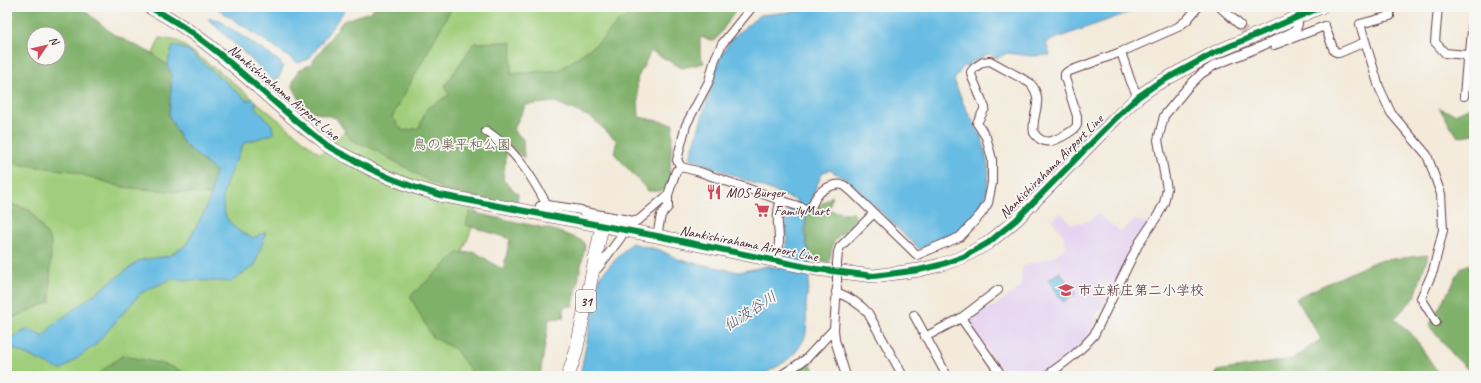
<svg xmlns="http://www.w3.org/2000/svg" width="1481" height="383" viewBox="0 0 1481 383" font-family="Caveat,'Klee One',sans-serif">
  <rect width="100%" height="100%" fill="#f6f6f2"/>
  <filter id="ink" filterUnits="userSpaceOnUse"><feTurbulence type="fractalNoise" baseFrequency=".025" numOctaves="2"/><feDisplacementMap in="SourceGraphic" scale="8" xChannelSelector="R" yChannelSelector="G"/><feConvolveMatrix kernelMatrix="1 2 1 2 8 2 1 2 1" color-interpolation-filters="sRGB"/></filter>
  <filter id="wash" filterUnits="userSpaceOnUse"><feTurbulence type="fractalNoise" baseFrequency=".012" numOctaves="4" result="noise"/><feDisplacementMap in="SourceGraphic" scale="16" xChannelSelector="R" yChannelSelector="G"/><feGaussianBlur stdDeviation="0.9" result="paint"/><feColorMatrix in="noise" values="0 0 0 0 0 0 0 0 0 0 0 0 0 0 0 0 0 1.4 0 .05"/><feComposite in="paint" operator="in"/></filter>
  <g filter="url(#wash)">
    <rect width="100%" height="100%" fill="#f3eada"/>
    <polygon fill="#e5d3f1" points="1061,213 1071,224 1087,221 1098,214 1121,232 1135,220 1148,223 1121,270 1116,279 1117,281 1101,311 1099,310 1095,317 1096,322 1085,340 1072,354 1040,376 1006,376 966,321 967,318 998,304 1021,287 1021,273 1023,266 1053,257 1065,247 1064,237 1052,220"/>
    <polygon fill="#a0ce7b" stroke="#757653" points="453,7 674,7 594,63 505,81 473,225 460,259 457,347 480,376 7,376 7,142 116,171 139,189 181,189 167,65 153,54 160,38 178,41 225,76 320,154 344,132 357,130"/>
    <g fill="#80b16b" stroke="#65684b" fill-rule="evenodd">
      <path d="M7,7H78L84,10L113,34L153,54L167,65L172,75L169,116L184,144L215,171L211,195L122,187L71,171L7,163ZM34,34H58V58H34Z"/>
      <polygon points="374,7 452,7 392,117 403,131 419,128 427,108 449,95 445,86 474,43 512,42 511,74 559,70 598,43 620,20 644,7 738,7 715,41 700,37 700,55 704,63 682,68 651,51 637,79 639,117 673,124 669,182 662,191 648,191 614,153 617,141 592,118 555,102 526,105 513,130 523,139 524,158 509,145 506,155 503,180 518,194 517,207 443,189 373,149 351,140 336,118 314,112 300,100 292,85 298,71 311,64 343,21 372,11"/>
      <polygon points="1474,105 1474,134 1458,137 1439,108 1455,114"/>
      <polygon points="832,196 829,210 842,213 853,212 855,217 848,229 838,236 833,244 829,262 811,259 806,242 806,216"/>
      <polygon points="7,202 31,211 51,241 50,302 7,320"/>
      <polygon points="470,212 554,230 583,241 585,246 573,306 564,307 563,318 549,319 540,376 470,376 471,371 455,349 432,337 410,296 458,253 475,252 503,270 510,239 466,225"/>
      <polygon points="1428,255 1415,297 1394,319 1412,334 1439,374 1442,376 1215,376 1217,371 1293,359 1321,339 1296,298 1376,261"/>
      <polygon points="1474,263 1474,375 1455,357 1429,326 1462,267"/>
      <polygon points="123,355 167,365 193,376 95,376"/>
      <polygon points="809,361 816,375 820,376 785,376"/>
    </g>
    <g fill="#67bce3" stroke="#586e87">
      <polygon points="215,7 347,7 309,59 298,63"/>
      <path d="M807,7H1144L1046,42L1050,55L1032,56L1007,53L998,58L988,54L962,68L954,80L963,103L982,138L989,171L987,190L981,212L957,234L919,249L850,182L830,170L823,172C813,193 801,218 806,242C807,248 810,254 810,260C811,275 807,290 806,306C806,314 808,333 804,339C793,361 780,364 761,376H580L600,276L631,243L660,250L680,260L739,272L768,266L779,268L784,255L787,238L785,225L789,209L795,210L798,201L690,158L719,60L731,39L760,15L798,11Z"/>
      <polygon points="208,19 217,19 279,61 283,67 279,78 273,80"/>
      <path d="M173,45L188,50L248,101L251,98L256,102L255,107L272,125L273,134L244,143C228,179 202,217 253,238L266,232L255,265L231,282L171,279L141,293L95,345L61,370L7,346V339L29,329L43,337L53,325L140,260L169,256L186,245L204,212L211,195L215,171L184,144L169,116L172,75L167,65Z"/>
      <polygon points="1060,272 1076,294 1063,302 1048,280"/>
    </g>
  </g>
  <g filter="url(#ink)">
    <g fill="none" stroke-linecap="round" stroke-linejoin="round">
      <polyline stroke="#d1c1b7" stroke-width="8" stroke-dasharray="8 4" stroke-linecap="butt" points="1240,25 1256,44"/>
      <g stroke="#633d45" stroke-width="10">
        <g id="minor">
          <polyline points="1220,7 1240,25"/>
          <polyline points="1390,7 1390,16 1360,24 1379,87 1391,113 1427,155 1441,194 1443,230 1433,271 1421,298 1436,322"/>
          <polyline points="1438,7 1435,42 1445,53 1466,55 1472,52"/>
          <polyline points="1274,45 1325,26 1334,51 1339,53 1365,42"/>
          <polyline points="1121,52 1131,82 1138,97"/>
          <polyline points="1464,96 1467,60 1470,53 1474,8"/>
          <path d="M486,131C515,149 531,175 547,205"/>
          <polyline points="681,167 677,160 686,125 709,81 715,59 722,44 752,7"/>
          <polyline points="539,215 540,206 547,205 581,210 585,212 634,221"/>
          <polyline points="631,224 640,219 668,195"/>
          <path d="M657,236L661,215L668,207V195L676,171L681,167L697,171L809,210C813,206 813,201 817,196C822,189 834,183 843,185C846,186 848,189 851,191L917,255L960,237L981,214L988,203L992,183V159L986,137L977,123L985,108L972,77L971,72L974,68L983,62L990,61L1030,83C1046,101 1030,115 1034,133C1043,146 1053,142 1065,135C1070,132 1075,130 1077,125V116L1065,78V74L1067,72L1121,52L1178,27L1187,20L1198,7"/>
          <path d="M776,261C778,254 779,248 779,241C779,226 775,216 781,200"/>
          <polyline points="837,263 838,252 840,247 873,214"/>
          <polyline points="593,268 598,268 621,237"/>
          <polyline points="837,287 834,329 835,340 846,376"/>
          <path d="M836,292C849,297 859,303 868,313L903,376"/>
          <polyline points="914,315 947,376"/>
          <polyline points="961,318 1002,376"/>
          <polyline points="925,337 961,318 998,290"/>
          <polyline points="780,376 806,359 834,329"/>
          <path d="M1046,376C1064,363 1080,352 1094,335L1139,243L1158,215L1164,203L1167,189L1158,140L1164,116L1187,88L1201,74L1215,65L1260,47L1296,30L1298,24L1296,17"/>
        </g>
      </g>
      <g stroke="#633d45" stroke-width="14">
        <g id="primary">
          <path d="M149,7C216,40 265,99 324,143C331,149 340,153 348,157C377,174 407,186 440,195L657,236L816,269L874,276L919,270L940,265L963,257L988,243L1016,220L1117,117L1138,97L1155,85L1214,53L1321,7"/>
          <polyline points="568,376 576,352 602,226"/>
        </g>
      </g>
      <use href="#minor" stroke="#fff" stroke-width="8"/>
      <use href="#primary" stroke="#fff" stroke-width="13"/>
      <g stroke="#633d45" stroke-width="10" stroke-linecap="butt">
        <polyline id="minor-bridge" points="837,283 837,263"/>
      </g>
      <use href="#minor-bridge" stroke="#fff" stroke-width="8"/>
      <g stroke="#f6f6f2" stroke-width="8">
        <path id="cycleway" d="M149,7C216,40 265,99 324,143C331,149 340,153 348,157C377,174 407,186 440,195L657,236L816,269L874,276L919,270L940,265L963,257L988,243L1016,220L1117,117L1138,97L1155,85L1214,53L1321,7"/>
      </g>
      <use href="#cycleway" stroke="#00873e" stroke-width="6"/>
    </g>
  </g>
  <defs>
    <g id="restaurant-bare" transform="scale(1.2)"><path d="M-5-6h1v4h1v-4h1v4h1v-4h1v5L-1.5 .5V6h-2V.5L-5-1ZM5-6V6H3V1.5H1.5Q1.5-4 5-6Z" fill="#d1495b" stroke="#f6f6f2" stroke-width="2.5" paint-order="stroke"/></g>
    <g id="supermarket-bare" transform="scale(1.2)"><path d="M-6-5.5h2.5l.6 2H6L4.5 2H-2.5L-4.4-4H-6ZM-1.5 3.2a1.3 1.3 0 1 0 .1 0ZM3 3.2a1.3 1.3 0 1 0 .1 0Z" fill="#d1495b" stroke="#f6f6f2" stroke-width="2.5" paint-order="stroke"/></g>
    <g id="school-bare" transform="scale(1.2)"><path d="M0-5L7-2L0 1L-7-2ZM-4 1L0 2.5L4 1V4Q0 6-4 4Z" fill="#d1495b" stroke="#f6f6f2" stroke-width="2.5" paint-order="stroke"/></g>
  </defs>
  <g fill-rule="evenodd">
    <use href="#restaurant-bare" x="714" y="192"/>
    <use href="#supermarket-bare" x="762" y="210"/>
    <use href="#school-bare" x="1066" y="290"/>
  </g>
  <g text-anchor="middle" stroke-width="3.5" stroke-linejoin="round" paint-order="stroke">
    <rect fill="#f6f6f2" stroke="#7e6067" stroke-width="1" x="576" y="290" width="20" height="22" rx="3"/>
    <g font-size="13" font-weight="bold" fill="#4a1f2b">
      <text x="586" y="306">31</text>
    </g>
    <g font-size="14" fill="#4a1f2b" stroke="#f6f6f2">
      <text transform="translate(284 92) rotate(40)" y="5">Nankishirahama Airport Line</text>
      <text transform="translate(1051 166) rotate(-45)" y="5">Nankishirahama Airport Line</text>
      <text transform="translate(749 243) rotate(11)" y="5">Nankishirahama Airport Line</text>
    </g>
    <g font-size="14" fill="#645443" stroke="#f6f6f2">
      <text x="462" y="149">鳥の巣平和公園</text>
    </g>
    <g font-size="14" fill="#4a1f2b" stroke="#f6f6f2" text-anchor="start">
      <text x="726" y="197">MOS Burger</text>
      <text x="774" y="215">FamilyMart</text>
      <text x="1078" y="295">市立新庄第二小学校</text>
    </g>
    <g font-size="15" font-style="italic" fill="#54566b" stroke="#f6f6f2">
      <text transform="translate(750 311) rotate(-33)" y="5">仙波谷川</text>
    </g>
  </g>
  <rect width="1481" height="383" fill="none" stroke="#f6f6f2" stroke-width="24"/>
  <g transform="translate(46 46) rotate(55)"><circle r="19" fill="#f6f6f2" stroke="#b1a0a2"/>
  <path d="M0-3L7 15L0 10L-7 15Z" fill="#d1495b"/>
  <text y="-6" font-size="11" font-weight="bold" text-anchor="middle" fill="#4a1f2b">N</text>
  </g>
</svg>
